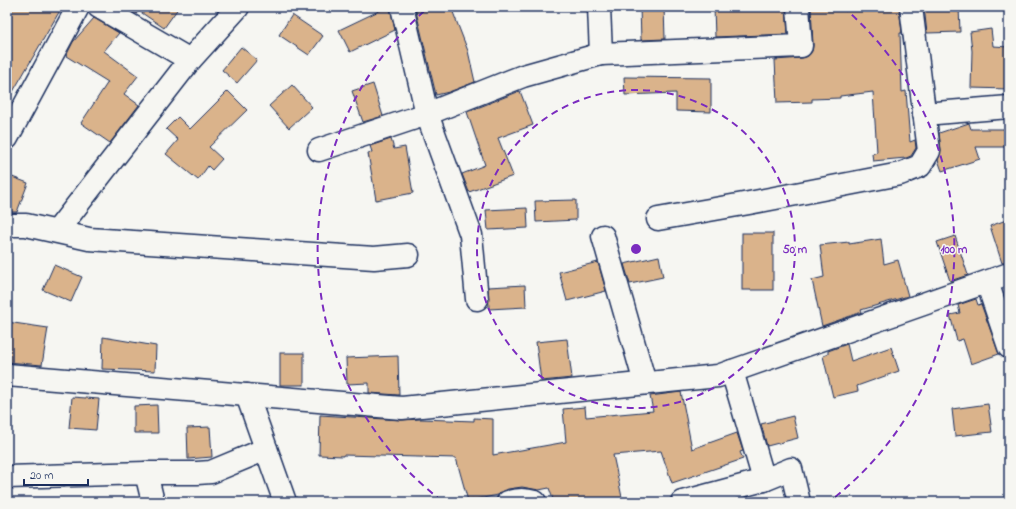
<svg xmlns="http://www.w3.org/2000/svg" width="1016" height="509" viewBox="0 0 1016 509" font-family="'Indie Flower',sans-serif">
  <rect width="100%" height="100%" fill="#f6f6f2"/>
  <filter id="ink" filterUnits="userSpaceOnUse"><feTurbulence type="fractalNoise" baseFrequency=".025" numOctaves="2"/><feDisplacementMap in="SourceGraphic" scale="8" xChannelSelector="R" yChannelSelector="G"/><feConvolveMatrix kernelMatrix="1 2 1 2 8 2 1 2 1" color-interpolation-filters="sRGB"/></filter>
  <g filter="url(#ink)">
    <g fill="#dab38b" stroke="#1b2f5e">
      <polygon points="7,7 62,7 7,102"/>
      <polygon points="124,7 179,7 164,28 139,11 136,14"/>
      <polygon points="387,7 390,7 395,30 350,52 339,30"/>
      <polygon points="415,7 451,7 468,51 475,82 449,92 436,95"/>
      <polygon points="640,7 664,7 665,39 641,40"/>
      <polygon points="714,7 786,7 788,34 715,37"/>
      <polygon points="811,7 899,7 902,33 900,33 902,92 906,91 910,142 915,140 916,148 911,156 906,158 873,161 872,154 877,152 873,92 840,96 840,98 812,99 812,102 777,103 775,60 802,58 808,56 812,51 813,45"/>
      <polygon points="924,7 959,7 960,32 927,33"/>
      <polygon points="292,15 323,36 309,55 279,35"/>
      <polygon points="94,18 119,33 104,51 138,76 124,94 139,105 110,143 81,123 108,82 66,56 73,42"/>
      <polygon points="991,29 993,46 1009,47 1009,89 971,88 972,51 970,32"/>
      <polygon points="241,47 257,60 237,83 222,70"/>
      <polygon points="624,77 711,78 711,112 676,111 676,93 625,95"/>
      <polygon points="373,84 383,116 363,122 352,91"/>
      <polygon points="292,85 312,107 289,128 269,106"/>
      <polygon points="228,91 247,110 209,147 222,159 212,170 208,166 198,180 166,154 178,140 166,129 178,117 190,129"/>
      <polygon points="520,91 533,125 498,138 513,176 469,192 462,174 485,165 467,112"/>
      <polygon points="969,123 971,129 1009,129 1009,147 976,147 980,159 942,171 938,160 941,150 939,133"/>
      <polygon points="391,139 394,149 405,147 413,193 376,200 368,153 372,152 370,146"/>
      <polygon points="7,175 28,183 17,212 7,212"/>
      <polygon points="576,200 576,220 536,222 535,201"/>
      <polygon points="527,208 528,228 488,230 486,210"/>
      <polygon points="1009,219 1009,262 1002,263 990,226"/>
      <rect x="742" y="233" width="31" height="57"/>
      <polygon points="955,236 968,275 950,281 937,242"/>
      <polygon points="881,239 884,264 898,260 908,296 861,310 862,312 822,326 812,280 824,277 820,245 849,242 849,244"/>
      <polygon points="659,256 663,277 630,284 624,264"/>
      <polygon points="598,262 606,291 567,301 559,272"/>
      <polygon points="54,265 82,277 71,302 43,290"/>
      <polygon points="525,285 526,307 489,309 488,287"/>
      <polygon points="976,299 978,305 981,304 999,354 971,364 963,339 957,341 950,315 960,313 958,305"/>
      <polygon points="7,322 48,328 42,365 7,362"/>
      <polygon points="103,337 156,346 155,371 102,369"/>
      <polygon points="567,339 572,378 541,381 536,342"/>
      <polygon points="847,344 851,361 891,347 899,371 857,386 858,391 833,397 823,356 828,354 828,351"/>
      <rect x="280" y="353" width="24" height="32"/>
      <polygon points="398,356 399,395 369,393 369,383 347,384 346,358"/>
      <polygon points="681,392 692,449 737,433 743,451 740,452 743,459 672,483 661,451 613,455 623,502 554,502 549,488 539,490 522,487 508,489 498,495 468,501 456,458 343,455 343,456 319,455 320,415 401,420 421,419 474,421 474,418 493,419 493,455 566,442 563,409 585,407 586,417 653,411 650,396"/>
      <polygon points="72,397 99,399 96,430 69,428"/>
      <polygon points="988,404 992,432 955,436 952,409"/>
      <polygon points="157,405 158,433 134,433 134,406"/>
      <polygon points="793,416 798,438 767,446 761,424"/>
      <polygon points="210,427 212,457 188,459 187,428"/>
    </g>
    <g fill="none" stroke-linecap="round" stroke-linejoin="round">
      <g stroke="#1b2f5e" stroke-width="25">
        <g id="minor">
          <polyline points="99,7 190,60"/>
          <polyline points="402,7 427,114 471,235 477,299"/>
          <polyline points="599,7 601,54"/>
          <polyline points="924,114 1009,107"/>
          <polyline points="7,138 78,7"/>
          <polyline points="319,150 427,114 523,76 601,54 801,46 798,7"/>
          <polyline points="658,219 749,203 900,174 920,166 929,151 911,7"/>
          <polyline points="7,225 26,225 89,239 374,258 408,255"/>
          <polyline points="57,231 190,60 238,7"/>
          <polyline points="603,236 645,383"/>
          <polyline points="987,282 1009,347"/>
          <polyline points="732,371 764,480"/>
          <polyline points="7,375 402,408 718,376 1009,274"/>
          <polyline points="247,395 285,502"/>
          <polyline points="146,473 197,473 211,472 266,449"/>
          <polyline points="7,477 146,473 153,502"/>
          <path d="M508,502C518,499 525,499 535,502"/>
          <polyline points="682,502 764,480 791,469 799,502"/>
        </g>
      </g>
      <use href="#minor" stroke="#f6f6f2" stroke-width="22"/>
    </g>
  </g>
  <g fill="none" stroke="#7b2cbf" stroke-width="2" stroke-dasharray="7 5">
    <circle cx="636" cy="249" r="159"/>
    <path d="M442 501A318 318 0 0 1 429 7M843 7A318 318 0 0 1 830 501"/>
  </g>
  <circle cx="636" cy="249" r="6" fill="#7b2cbf" stroke="#f6f6f2" stroke-width="2"/>
  <g font-size="12" text-anchor="middle" font-weight="bold" fill="#7b2cbf" stroke="#f6f6f2" stroke-width="3" stroke-linejoin="round" paint-order="stroke">
    <text x="795" y="253">50 m</text>
    <text x="954" y="253">100 m</text>
  </g>
  <rect width="1016" height="509" fill="none" stroke="#f6f6f2" stroke-width="24"/>
  <rect x="12" y="12" width="992" height="485" fill="none" stroke="#1b2f5e" stroke-width="1.5" filter="url(#ink)"/>
  <path d="M24 479v6h64v-6" fill="none" stroke="#1b2f5e" stroke-width="2"/>
  <text x="30" y="479" font-size="12" fill="#1b2f5e" stroke="#f6f6f2" stroke-width="3" paint-order="stroke">20 m</text>
</svg>
